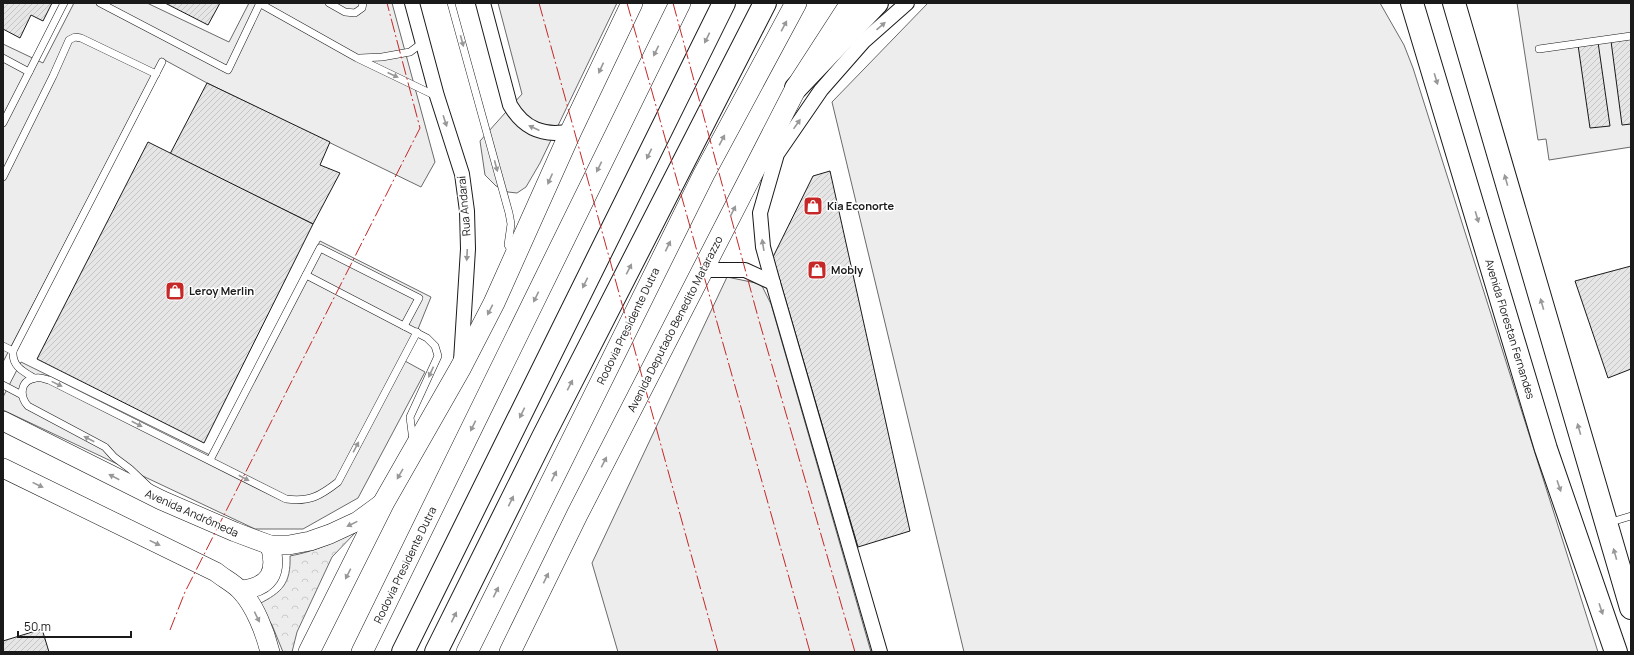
<svg xmlns="http://www.w3.org/2000/svg" width="1634" height="655" viewBox="0 0 1634 655" font-family="Manrope,sans-serif">
  <defs>
    <pattern id="forest-crowns" width="20" height="18" patternUnits="userSpaceOnUse"><rect width="20" height="18" fill="#ededed"/><path d="M2 6a3 3 0 1 1 6 0M12 15a3 3 0 1 1 6 0" fill="none" stroke="#cbcbcb"/></pattern>
    <pattern id="building-hatch" width="6" height="6" patternUnits="userSpaceOnUse"><rect width="6" height="6" fill="#e6e6e6"/><path d="M-1 1l2-2M0 6l6-6M5 7l2-2" fill="none" stroke="#c5c5c5"/></pattern>
  </defs>
  <rect width="100%" height="100%" fill="#fff"/>
  <g fill="#ededed" stroke="#6a6a6a">
    <polygon points="74,3 147,3 229,42 249,3 392,3 435,162 421,187 207,83 161,58 3,362 3,44 43,63"/>
    <polygon points="498,3 617,3 540,163 526,187 517,193 508,192 496,186 485,175 480,141 522,94"/>
    <polygon points="928,3 1380,3 1404,45 1413,68 1598,652 964,652 832,102"/>
    <polygon points="1517,3 1631,3 1631,147 1549,160 1546,139 1538,140"/>
    <polygon points="320,241 431,297 405,361 425,372 358,498 303,529 255,529 3,410 3,397 21,362 212,456"/>
    <polygon points="727,277 761,284 771,304 871,652 618,652 592,563"/>
  </g>
  <path fill="url(#forest-crowns)" stroke="#6a6a6a" d="M356,532L332,557L297,632L292,652H283L272,625L259,604C282,592 291,584 290,556C316,551 332,543 356,532Z"/>
  <g fill="url(#building-hatch)" stroke="#1a1a1a">
    <polygon points="3,3 52,3 43,21 31,15 20,38 3,29"/>
    <polygon points="165,3 220,3 208,25"/>
    <polygon points="1631,38 1631,124 1622,125 1611,41"/>
    <polygon points="1598,42 1610,126 1590,128 1578,45"/>
    <polygon points="207,83 330,142 320,165 340,173 313,224 170,154"/>
    <polygon points="148,142 313,224 204,443 37,359"/>
    <polygon points="830,171 910,531 858,547 773,257 813,176"/>
    <polygon points="1631,266 1631,369 1608,378 1575,281"/>
    <polygon points="42,629 49,652 3,652 3,641"/>
  </g>
  <g fill="none" stroke-linecap="round" stroke-linejoin="round">
    <g stroke="#1a1a1a" stroke-width="8">
      <g id="service">
        <polyline points="100,3 228,70 260,3"/>
        <polyline points="259,3 357,58 436,96"/>
        <polyline points="329,3 345,12 355,13 362,8 363,3"/>
        <polyline points="451,3 509,213 511,224 508,245 513,253"/>
        <polyline points="1539,49 1631,36"/>
        <polyline points="3,58 29,72 3,123"/>
        <polyline points="360,58 382,57 410,52 422,43"/>
        <polyline points="29,72 64,3"/>
        <polyline points="3,177 53,76 69,40 75,37 81,38 156,74"/>
        <polyline points="306,275 427,338 435,346 438,356 410,417 413,441"/>
        <polyline points="3,346 13,351"/>
        <path d="M34,378C22,371 12,366 13,351L162,62"/>
        <polyline points="3,385 22,395"/>
        <polyline points="210,460 320,248 419,298 404,326"/>
        <path d="M150,488L130,469L114,457L105,447L28,406C19,396 20,380 36,378C40,377 45,379 49,380L286,499C310,502 320,496 338,482L417,332"/>
        <polyline points="1608,523 1631,516"/>
      </g>
    </g>
    <g stroke="#1a1a1a" stroke-width="16">
      <g id="minor">
        <polyline points="412,3 437,96 462,174 467,211 468,249 461,361"/>
        <path d="M483,3L510,105C524,129 544,137 571,131"/>
        <polyline points="702,270 745,270 773,283"/>
        <polyline points="880,652 773,283 763,247 760,213 777,154 821,90 864,41 907,3"/>
      </g>
    </g>
    <g stroke="#1a1a1a" stroke-width="20">
      <g id="secondary">
        <polyline points="3,421 161,500 235,532 270,545 289,545 310,541 330,534 358,521 384,502"/>
        <path d="M3,468L216,572C223,578 234,583 241,591C255,606 265,632 270,652"/>
        <path d="M241,590C269,587 278,573 270,545"/>
      </g>
    </g>
    <g stroke="#1a1a1a" stroke-width="22">
      <g id="primary">
        <polyline points="309,652 384,502 461,367 494,303 571,131 632,3"/>
        <polyline points="362,652 680,3"/>
        <polyline points="467,652 704,174 796,3"/>
        <polyline points="510,652 577,515 796,88 851,3"/>
      </g>
    </g>
    <g stroke="#1a1a1a" stroke-width="24">
      <g id="trunk">
        <polyline points="1412,3 1546,449 1616,652"/>
        <polyline points="1454,3 1631,608"/>
        <polyline points="796,88 877,3"/>
      </g>
    </g>
    <g stroke="#1a1a1a" stroke-width="24">
      <g id="motorway">
        <polyline points="403,652 724,3"/>
        <polyline points="436,652 543,437 765,3"/>
      </g>
    </g>
    <use href="#service" stroke="#fff" stroke-width="7"/>
    <use href="#minor" stroke="#fff" stroke-width="14"/>
    <use href="#secondary" stroke="#fff" stroke-width="19"/>
    <use href="#primary" stroke="#fff" stroke-width="21"/>
    <use href="#trunk" stroke="#fff" stroke-width="22"/>
    <use href="#motorway" stroke="#fff" stroke-width="22"/>
    <g stroke="#c62828" stroke-width="1" stroke-dasharray="14 3 2 3" stroke-linecap="butt">
      <polyline points="539,3 718,652"/>
      <polyline points="627,3 810,652"/>
      <polyline points="673,3 758,317 855,652"/>
      <polyline points="170,630 185,592 420,128 387,3"/>
    </g>
  </g>
  <defs><path id="oneway-solid" d="M-6-.8H1V-3.2L6.5 0L1 3.2V.8H-6Z"/></defs>
  <g fill="#989898">
    <use href="#oneway-solid" transform="translate(784 26) rotate(-62)"/>
    <use href="#oneway-solid" transform="translate(881 26) rotate(-41)"/>
    <use href="#oneway-solid" transform="translate(707 38) rotate(116)"/>
    <use href="#oneway-solid" transform="translate(462 41) rotate(75)"/>
    <use href="#oneway-solid" transform="translate(656 51) rotate(116)"/>
    <use href="#oneway-solid" transform="translate(601 68) rotate(115)"/>
    <use href="#oneway-solid" transform="translate(393 75) rotate(25)"/>
    <use href="#oneway-solid" transform="translate(1436 79) rotate(73)"/>
    <use href="#oneway-solid" transform="translate(445 121) rotate(72)"/>
    <use href="#oneway-solid" transform="translate(797 124) rotate(-55)"/>
    <use href="#oneway-solid" transform="translate(534 128) rotate(-155)"/>
    <use href="#oneway-solid" transform="translate(722 140) rotate(-62)"/>
    <use href="#oneway-solid" transform="translate(649 154) rotate(116)"/>
    <use href="#oneway-solid" transform="translate(496 166) rotate(75)"/>
    <use href="#oneway-solid" transform="translate(599 167) rotate(116)"/>
    <use href="#oneway-solid" transform="translate(550 179) rotate(114)"/>
    <use href="#oneway-solid" transform="translate(1506 180) rotate(-106)"/>
    <use href="#oneway-solid" transform="translate(733 211) rotate(-63)"/>
    <use href="#oneway-solid" transform="translate(1477 217) rotate(73)"/>
    <use href="#oneway-solid" transform="translate(763 245) rotate(-99)"/>
    <use href="#oneway-solid" transform="translate(668 246) rotate(-64)"/>
    <use href="#oneway-solid" transform="translate(467 255) rotate(93)"/>
    <use href="#oneway-solid" transform="translate(629 269) rotate(-63)"/>
    <use href="#oneway-solid" transform="translate(585 283) rotate(116)"/>
    <use href="#oneway-solid" transform="translate(536 297) rotate(116)"/>
    <use href="#oneway-solid" transform="translate(1542 304) rotate(-106)"/>
    <use href="#oneway-solid" transform="translate(490 310) rotate(117)"/>
    <use href="#oneway-solid" transform="translate(431 372) rotate(115)"/>
    <use href="#oneway-solid" transform="translate(57 384) rotate(26)"/>
    <use href="#oneway-solid" transform="translate(570 385) rotate(-63)"/>
    <use href="#oneway-solid" transform="translate(522 413) rotate(116)"/>
    <use href="#oneway-solid" transform="translate(137 424) rotate(27)"/>
    <use href="#oneway-solid" transform="translate(473 426) rotate(116)"/>
    <use href="#oneway-solid" transform="translate(1579 429) rotate(-106)"/>
    <use href="#oneway-solid" transform="translate(89 439) rotate(-152)"/>
    <use href="#oneway-solid" transform="translate(356 447) rotate(-62)"/>
    <use href="#oneway-solid" transform="translate(604 462) rotate(-63)"/>
    <use href="#oneway-solid" transform="translate(400 474) rotate(120)"/>
    <use href="#oneway-solid" transform="translate(554 476) rotate(-64)"/>
    <use href="#oneway-solid" transform="translate(114 477) rotate(-153)"/>
    <use href="#oneway-solid" transform="translate(244 478) rotate(28)"/>
    <use href="#oneway-solid" transform="translate(38 485) rotate(26)"/>
    <use href="#oneway-solid" transform="translate(1559 486) rotate(71)"/>
    <use href="#oneway-solid" transform="translate(511 501) rotate(-64)"/>
    <use href="#oneway-solid" transform="translate(352 524) rotate(154)"/>
    <use href="#oneway-solid" transform="translate(155 543) rotate(26)"/>
    <use href="#oneway-solid" transform="translate(1615 554) rotate(-106)"/>
    <use href="#oneway-solid" transform="translate(348 574) rotate(117)"/>
    <use href="#oneway-solid" transform="translate(546 578) rotate(-64)"/>
    <use href="#oneway-solid" transform="translate(496 592) rotate(-64)"/>
    <use href="#oneway-solid" transform="translate(1601 609) rotate(71)"/>
    <use href="#oneway-solid" transform="translate(257 617) rotate(64)"/>
    <use href="#oneway-solid" transform="translate(454 617) rotate(-64)"/>
  </g>
  <defs>
    <g id="shop-square" transform="scale(1)"><rect x="-9" y="-9" width="18" height="18" rx="4" fill="#c62828" stroke="#fff"/><path d="M-5-2.5h2.3a2.7 3.5 0 0 1 5.4 0H5L5.5 6h-11ZM-1.5-2.5h3a1.5 2.3 0 0 0-3 0Z" fill="#fff"/></g>
  </defs>
  <g fill-rule="evenodd">
    <use href="#shop-square" x="813" y="206"/>
    <use href="#shop-square" x="817" y="270"/>
    <use href="#shop-square" x="175" y="291"/>
  </g>
  <g text-anchor="middle" stroke-width="3" stroke-linejoin="round" paint-order="stroke">
    <g font-size="11" fill="#1a1a1a" stroke="#fff">
      <text transform="translate(464 206) rotate(-95)" y="4">Rua Andaraí</text>
      <text transform="translate(675 324) rotate(-63)" y="4">Avenida Deputado Benedito Matarazzo</text>
      <text transform="translate(628 326) rotate(-64)" y="4">Rodovia Presidente Dutra</text>
      <text transform="translate(1510 329) rotate(73)" y="4">Avenida Florestan Fernandes</text>
      <text transform="translate(192 513) rotate(24)" y="4">Avenida Andrômeda</text>
      <text transform="translate(405 565) rotate(-64)" y="4">Rodovia Presidente Dutra</text>
    </g>
    <g font-size="11" font-weight="bold" fill="#1a1a1a" stroke="#fff" text-anchor="start">
      <text x="827" y="210">Kia Econorte</text>
      <text x="831" y="274">Mobly</text>
      <text x="189" y="295">Leroy Merlin</text>
    </g>
  </g>
  <rect width="1634" height="655" fill="none" stroke="#1a1a1a" stroke-width="8"/>
  <path d="M18 631v6h113v-6" fill="none" stroke="#1a1a1a" stroke-width="2"/>
  <text x="24" y="631" font-size="12" fill="#1a1a1a" stroke="#ffffff" stroke-width="3" paint-order="stroke">50 m</text>
</svg>
